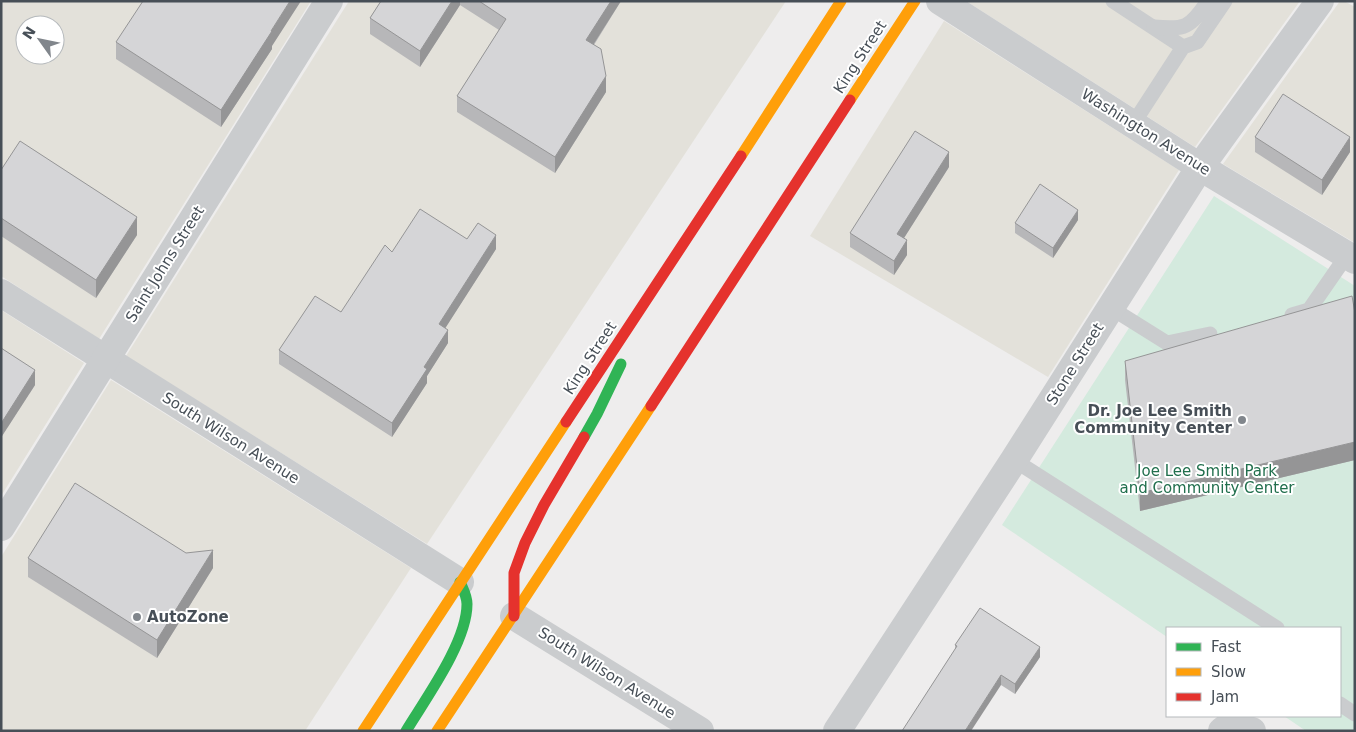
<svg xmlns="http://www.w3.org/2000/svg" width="1356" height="732" viewBox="0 0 1356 732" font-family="'DejaVu Sans',sans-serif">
  <rect width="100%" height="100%" fill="#eeeded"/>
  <g fill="#e3e1da" fill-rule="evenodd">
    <path d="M1,1H311L99,339L1,276ZM25,25H55V55H25Z"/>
    <polygon points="349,1 786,1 427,544 126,356"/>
    <polygon points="966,1 1300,1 1195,147"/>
    <polygon points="1340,1 1344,1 1355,7 1355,243 1223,164"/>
    <polygon points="944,21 1179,170 1048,377 810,236"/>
    <polygon points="1,310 84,363 1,496"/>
    <polygon points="111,380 411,568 305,731 1,731 1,557"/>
  </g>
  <polygon fill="#d4eade" points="1214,196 1355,286 1355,731 1306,731 1284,716 1340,716 1340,628 1167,628 1167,637 1002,525"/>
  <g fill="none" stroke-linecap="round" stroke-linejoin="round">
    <g stroke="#caccce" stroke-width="15">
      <polyline points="1113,1 1183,47"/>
      <path d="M1154,27C1185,30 1190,28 1208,1"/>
      <polyline points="1133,124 1183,47 1197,42 1225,1"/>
      <polyline points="1111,308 1167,343 1210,334"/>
      <polyline points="1292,315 1309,310 1347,255"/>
      <polyline points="1014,460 1277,628"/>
      <polyline points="1340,704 1355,714"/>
    </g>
    <g stroke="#caccce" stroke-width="28">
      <polyline points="940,1 1200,167 1355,260"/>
      <polyline points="1,293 460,582"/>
      <polyline points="1,527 329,1"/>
      <polyline points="514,616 700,731"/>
      <polyline points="837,731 1014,460 1200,167 1320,1"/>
      <polyline points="1222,731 1230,725 1252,731"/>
    </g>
    <g stroke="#30b455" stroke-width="11">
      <polyline points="584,437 597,414 621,364"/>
      <path d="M406,731C426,698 467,642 467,604C467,596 463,589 460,582"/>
    </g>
    <g stroke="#ff9f0a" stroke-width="11">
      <polyline points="850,100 915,1"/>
      <polyline points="741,156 841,1"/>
      <polyline points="363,731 566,422"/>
      <polyline points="437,731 651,406"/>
    </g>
    <g stroke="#e5322d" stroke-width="11">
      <polyline points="651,406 850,100"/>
      <polyline points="566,422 741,156"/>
      <polyline points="514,616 514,573 525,543 544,505 584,437"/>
    </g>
  </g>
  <g fill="#b7b7b9">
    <polygon points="381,1 621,1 594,45 606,92 555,173 457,112 457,96 499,30 460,5 420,67 370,34 370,18"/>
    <polygon points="116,42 272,46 272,49 221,127 116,59"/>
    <polygon points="1255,137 1350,152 1322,195 1255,152"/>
    <polygon points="949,167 904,238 907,255 894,275 850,247 850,233"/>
    <polygon points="1,170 137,235 96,298 1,236"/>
    <polygon points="1078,220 1053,258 1015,233 1015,223"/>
    <polygon points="467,239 496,249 445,328 448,343 427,376 427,383 392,437 279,364 279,350 341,312 392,252"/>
    <polygon points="1355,313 1355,460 1140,511 1125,380 1125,361"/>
    <polygon points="1,348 35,385 2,436 1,436"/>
    <polygon points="186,553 213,568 157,658 28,577 28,558"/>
    <polygon points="955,645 1040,657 1015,694 1001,685 955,649"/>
  </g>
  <g fill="#959596">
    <polygon points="290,1 301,1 272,46 272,49 221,127 221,110"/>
    <polygon points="452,1 460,1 460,5 420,67 420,51"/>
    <polygon points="611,1 621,1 586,56 586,40"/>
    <polygon points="606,76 606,92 555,173 555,157"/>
    <polygon points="1350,137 1350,152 1322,195 1322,180"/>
    <polygon points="949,152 949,167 897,249 897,234"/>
    <polygon points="1078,210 1078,220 1053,258 1053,248"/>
    <polygon points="137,217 137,235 96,298 96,280"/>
    <polygon points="496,235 496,249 439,338 439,324"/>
    <polygon points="907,240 907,255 894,275 894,261"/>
    <polygon points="448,330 448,343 427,376 427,383 392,437 392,423 424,367"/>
    <polygon points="35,370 35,385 2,436 2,422"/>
    <polygon points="1355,442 1355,460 1140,511 1140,493"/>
    <polygon points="213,550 213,568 157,658 157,640"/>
    <polygon points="1040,647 1040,657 1015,694 1015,684"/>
    <polygon points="1001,675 1001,685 971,731 965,731"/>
  </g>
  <g fill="#d5d5d7" stroke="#959596">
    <polygon points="143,1 290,1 271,31 272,31 221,110 116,42"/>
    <polygon points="381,1 452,1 420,51 370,18"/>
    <polygon points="479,1 611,1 586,40 601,49 606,76 555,157 457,96 506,19"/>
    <polygon points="1283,94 1350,137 1322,180 1255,137"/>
    <polygon points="915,131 949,152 897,234 907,240 894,261 850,233"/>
    <polygon points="20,141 137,217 96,280 1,218 1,170"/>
    <polygon points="1040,184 1078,210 1053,248 1015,223"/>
    <polygon points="420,209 467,239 478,223 496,235 439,324 448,330 424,367 427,369 392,423 279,350 315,296 341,312 385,245 392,252"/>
    <polygon points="1352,296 1355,313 1355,442 1140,493 1125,361"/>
    <polygon points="1,348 35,370 2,422 1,421"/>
    <polygon points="75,483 186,553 213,550 157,640 28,558"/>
    <polygon points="980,608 1040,647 1015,684 1001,675 965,731 902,731 957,646 955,645"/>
  </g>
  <g fill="#81868c" stroke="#fff" stroke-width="2">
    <circle cx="1242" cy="420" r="5"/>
    <circle cx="137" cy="617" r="5"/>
  </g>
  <g text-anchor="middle" stroke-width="4" stroke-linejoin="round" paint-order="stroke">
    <g font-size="15" fill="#474f57" stroke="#fff">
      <text transform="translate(860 57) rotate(-57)" y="5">King Street</text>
      <text transform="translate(1146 132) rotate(32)" y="5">Washington Avenue</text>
      <text transform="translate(165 264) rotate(-58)" y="5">Saint Johns Street</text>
      <text transform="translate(590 358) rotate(-57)" y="5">King Street</text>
      <text transform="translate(1075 364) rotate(-58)" y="5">Stone Street</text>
      <text transform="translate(231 438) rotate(32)" y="5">South Wilson Avenue</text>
      <text transform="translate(607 673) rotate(32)" y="5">South Wilson Avenue</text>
    </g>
    <g font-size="15" font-weight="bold" fill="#474f57" stroke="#fff" text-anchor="end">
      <text x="1232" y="416">Dr. Joe Lee Smith<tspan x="1232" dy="17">Community Center</tspan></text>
      <text x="147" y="622" text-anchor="start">AutoZone</text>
    </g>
    <g font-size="15" fill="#216f4d" stroke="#fff">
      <text x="1207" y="476">Joe Lee Smith Park<tspan x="1207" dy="17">and Community Center</tspan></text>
    </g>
  </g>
  <rect width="1356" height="732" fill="none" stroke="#474f57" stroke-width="5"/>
  <rect x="1166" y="627" width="175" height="90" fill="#ffffff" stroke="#b5b9bc"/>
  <rect x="1176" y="643" width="25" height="8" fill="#30b455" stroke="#b5b9bc"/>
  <text x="1211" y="652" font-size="15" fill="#474f57">Fast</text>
  <rect x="1176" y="668" width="25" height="8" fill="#ff9f0a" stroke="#b5b9bc"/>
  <text x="1211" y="677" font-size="15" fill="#474f57">Slow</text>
  <rect x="1176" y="693" width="25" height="8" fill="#e5322d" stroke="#b5b9bc"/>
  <text x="1211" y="702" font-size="15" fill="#474f57">Jam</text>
  <g transform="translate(40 40) rotate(303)"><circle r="24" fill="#ffffff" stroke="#b5b9bc"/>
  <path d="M0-4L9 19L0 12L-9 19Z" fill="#81868c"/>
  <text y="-8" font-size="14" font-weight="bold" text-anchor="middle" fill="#474f57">N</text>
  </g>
</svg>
